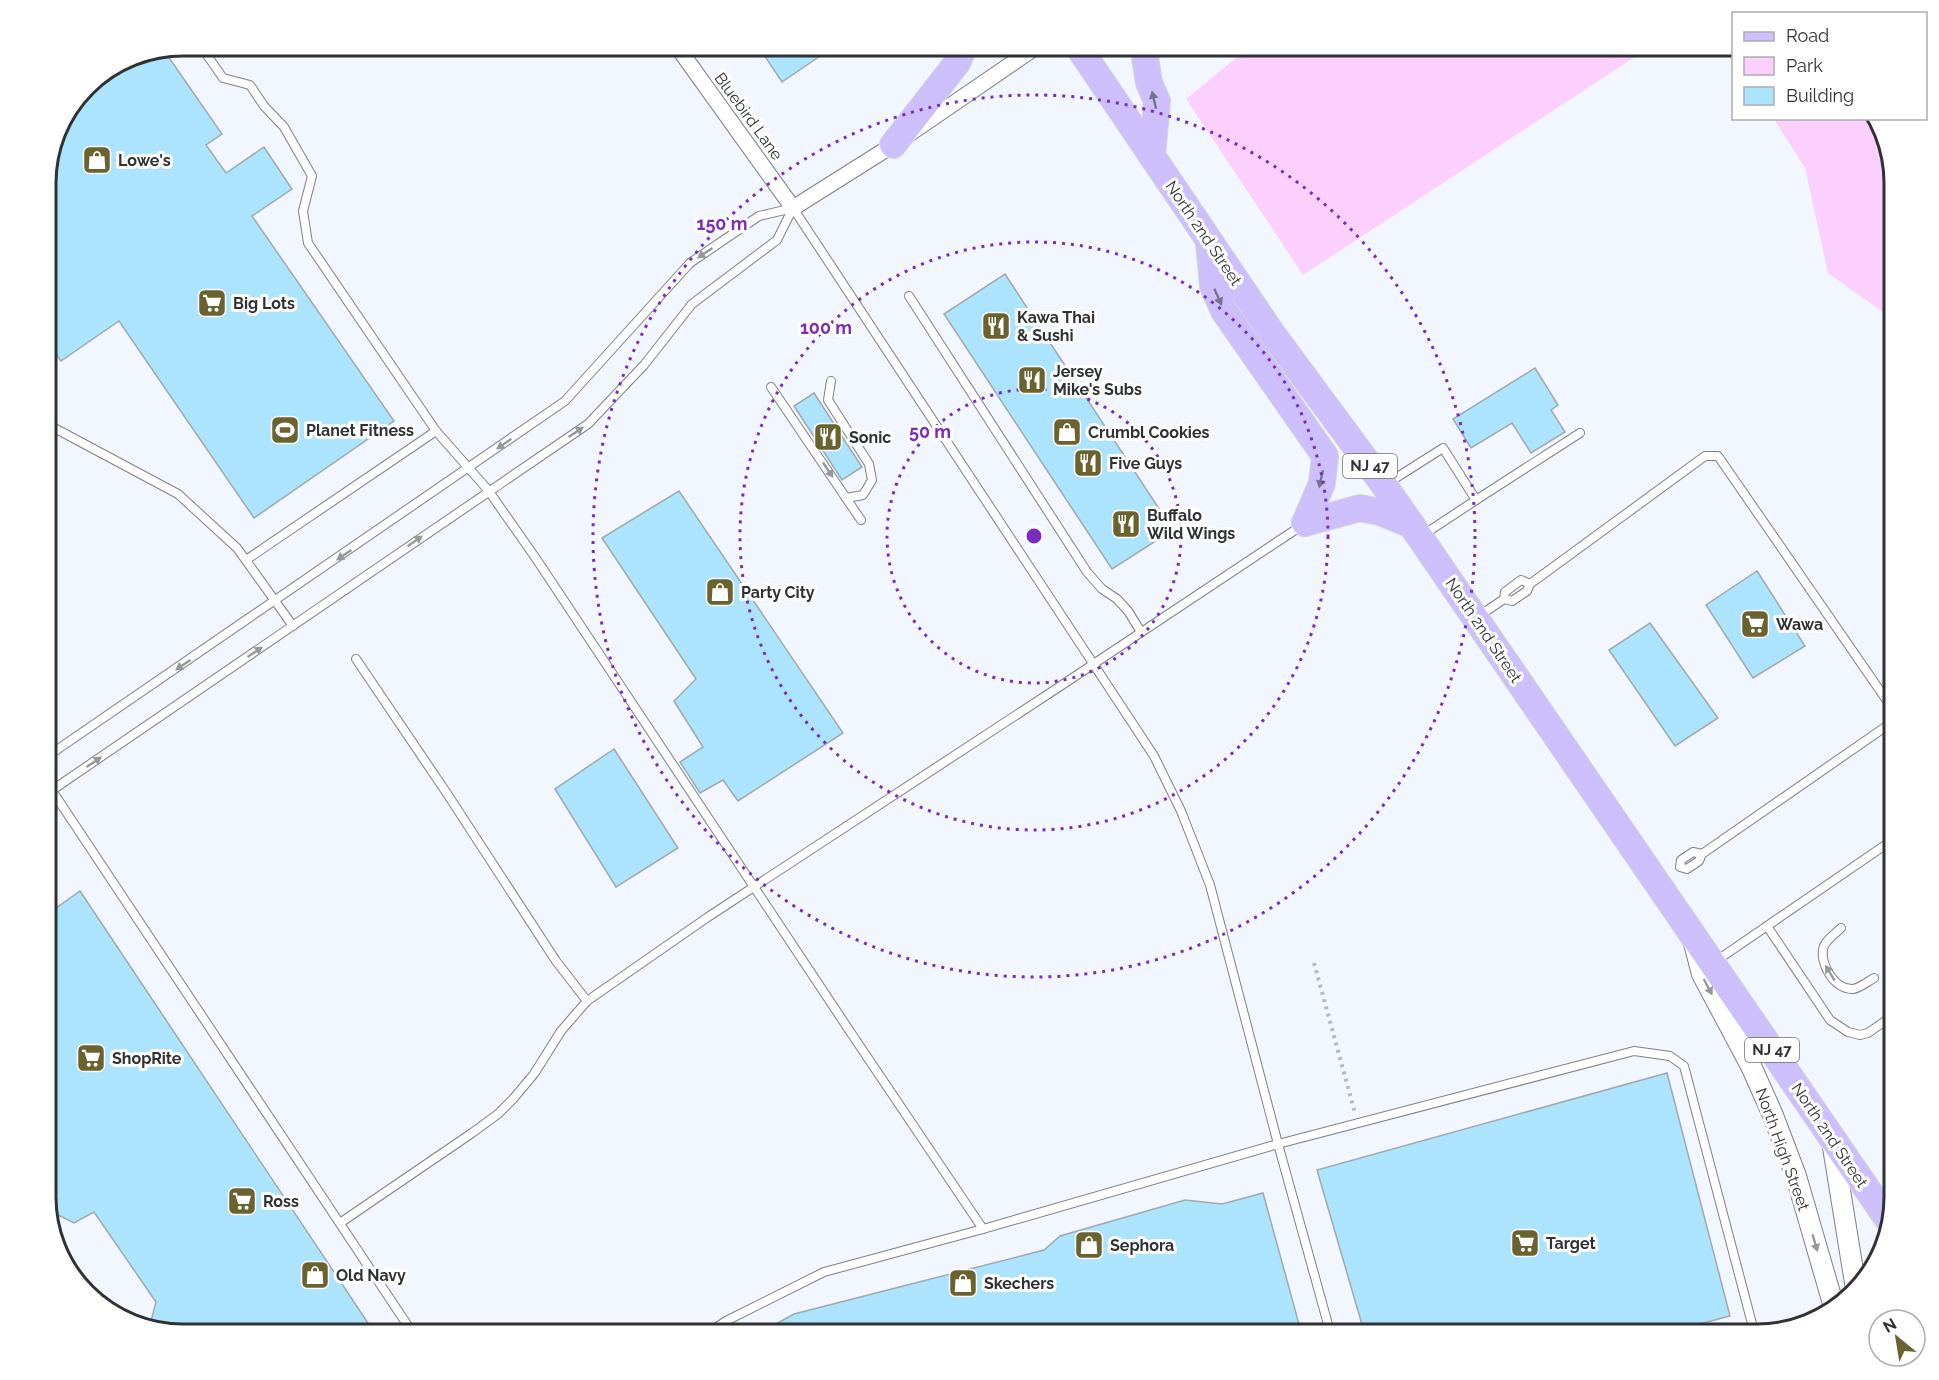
<svg xmlns="http://www.w3.org/2000/svg" width="1939" height="1380" viewBox="0 0 1939 1380" font-family="Raleway,sans-serif">
  <rect width="100%" height="100%" fill="#f2f6fe"/>
  <g fill="#fcd0fe">
    <polygon points="1252,45 1653,45 1303,275 1186,99"/>
    <polygon points="1877,118 1880,121 1894,182 1894,320 1828,273 1805,168 1774,119"/>
  </g>
  <g fill="#ade4fd" stroke="#9fa9ae" stroke-width="1.5">
    <polygon points="759,45 836,45 782,82 758,46"/>
    <polygon points="163,49 222,134 206,145 226,173 264,147 292,189 252,216 394,421 254,518 119,321 61,361 45,338 45,173 59,121 92,79 130,55"/>
    <polygon points="1005,274 1173,530 1112,569 944,314"/>
    <polygon points="1535,368 1558,405 1551,410 1565,432 1531,453 1512,423 1471,448 1453,419"/>
    <polygon points="814,393 862,467 842,480 794,406"/>
    <polygon points="679,491 843,733 738,801 723,780 700,793 680,762 703,747 674,701 696,679 602,538"/>
    <polygon points="1757,571 1805,646 1753,678 1706,605"/>
    <polygon points="1650,623 1718,718 1675,746 1609,650"/>
    <polygon points="614,749 678,848 616,887 555,789"/>
    <polygon points="80,891 376,1335 182,1335 159,1327 151,1321 156,1302 94,1212 74,1223 52,1212 45,1201 45,916"/>
    <polygon points="1667,1073 1730,1316 1677,1330 1678,1335 1365,1335 1317,1170"/>
    <polygon points="1263,1193 1302,1335 756,1335 794,1314 1044,1250 1060,1236 1185,1200 1222,1204"/>
  </g>
  <g fill="none" stroke-linecap="round" stroke-linejoin="round">
    <g stroke="#7c8189" stroke-width="10">
      <g id="service">
        <polyline points="200,45 223,78 250,85 264,106 284,127 312,176 303,211 308,243 436,431 488,490 537,560 851,1033 983,1229"/>
        <polyline points="793,208 1154,756 1181,811 1210,885 1278,1144 1331,1335"/>
        <polyline points="909,296 1087,572 1102,589 1117,599 1128,611 1141,632"/>
        <polyline points="771,387 846,498 863,495 872,480 869,464 828,400 831,381"/>
        <polyline points="45,423 178,494 237,548 293,626"/>
        <polyline points="1388,483 1443,448 1476,500 1423,535"/>
        <polyline points="846,498 861,520"/>
        <polyline points="1476,500 1580,433"/>
        <polyline points="246,560 436,431"/>
        <polyline points="1530,584 1705,456 1718,456 1892,708 1891,723 1702,854 1699,861 1687,869 1680,867 1681,860 1693,852 1702,854"/>
        <polyline points="1479,616 1504,599 1505,592 1521,580 1530,584 1527,591 1512,601 1504,599"/>
        <polyline points="356,659 448,795 556,961 587,1001"/>
        <polyline points="45,758 565,401 690,263 759,216 793,208"/>
        <polyline points="45,780 414,1335"/>
        <polyline points="45,795 588,424 644,365 692,304 777,240 793,208"/>
        <polyline points="1767,926 1830,1020 1848,1032 1860,1035 1868,1033 1894,1015"/>
        <path d="M1841,928C1836,933 1827,939 1824,946C1818,962 1834,990 1853,989C1860,988 1867,982 1874,978"/>
        <polyline points="1716,961 1894,839"/>
        <polyline points="340,1223 472,1133 498,1114 513,1099 534,1074 561,1031 587,1001 708,917 1059,687 1301,526"/>
        <polyline points="705,1335 726,1321 824,1272 983,1229 1278,1144 1634,1051 1670,1056 1684,1066 1755,1335"/>
      </g>
    </g>
    <g stroke="#7c8189" stroke-width="17">
      <polyline id="minor" points="676,45 793,208 893,145 1039,45"/>
    </g>
    <g stroke="#7c8189" stroke-width="22">
      <g id="tertiary">
        <polyline points="1694,943 1702,974 1751,1066 1772,1113 1796,1176 1834,1307"/>
        <polyline points="1832,1141 1856,1289"/>
      </g>
    </g>
    <g stroke="#d5d6d6" stroke-width="28">
      <g id="primary">
        <polyline points="1077,45 1271,332 1384,485 1887,1218"/>
        <polyline points="1150,45 1145,57 1149,83 1157,101 1152,156"/>
        <polyline points="893,145 957,63 965,45"/>
        <polyline points="1209,243 1213,286 1224,311 1325,456 1322,483 1305,523"/>
        <polyline points="1305,523 1360,508 1380,512 1412,525"/>
      </g>
    </g>
    <polyline stroke="#b7bbc1" stroke-width="4" stroke-dasharray="3 4.5" stroke-linecap="butt" points="1314,963 1355,1113"/>
    <use href="#service" stroke="#fff" stroke-width="8"/>
    <use href="#minor" stroke="#fff" stroke-width="15"/>
    <use href="#tertiary" stroke="#fff" stroke-width="20"/>
    <use href="#primary" stroke="#cdbffb" stroke-width="26"/>
  </g>
  <defs><path id="oneway-solid" d="M-6-.8H1V-3.2L6.5 0L1 3.2V.8H-6Z" transform="scale(1.5)"/></defs>
  <g fill="#76718e">
    <use href="#oneway-solid" transform="translate(1154 100) rotate(-103)"/>
    <use href="#oneway-solid" transform="translate(1218 297) rotate(66)"/>
    <use href="#oneway-solid" transform="translate(1321 479) rotate(102)"/>
  </g>
  <g fill="#97989a">
    <use href="#oneway-solid" transform="translate(705 253) rotate(146)"/>
    <use href="#oneway-solid" transform="translate(576 432) rotate(-34)"/>
    <use href="#oneway-solid" transform="translate(504 444) rotate(145)"/>
    <use href="#oneway-solid" transform="translate(828 470) rotate(56)"/>
    <use href="#oneway-solid" transform="translate(415 541) rotate(-35)"/>
    <use href="#oneway-solid" transform="translate(344 555) rotate(146)"/>
    <use href="#oneway-solid" transform="translate(255 652) rotate(-34)"/>
    <use href="#oneway-solid" transform="translate(183 665) rotate(146)"/>
    <use href="#oneway-solid" transform="translate(94 762) rotate(-34)"/>
    <use href="#oneway-solid" transform="translate(1830 973) rotate(-121)"/>
    <use href="#oneway-solid" transform="translate(1708 987) rotate(62)"/>
    <use href="#oneway-solid" transform="translate(1815 1243) rotate(74)"/>
  </g>
  <g fill="none" stroke="#7b2cbf" stroke-width="3" stroke-dasharray="3 6">
    <circle cx="1034" cy="536" r="147"/>
    <circle cx="1034" cy="536" r="294"/>
    <circle cx="1034" cy="536" r="441"/>
  </g>
  <defs>
    <g id="shop-square" transform="scale(1.5)"><rect x="-9" y="-9" width="18" height="18" rx="4" fill="#6b632f" stroke="#fff"/><path d="M-5-2.5h2.3a2.7 3.5 0 0 1 5.4 0H5L5.5 6h-11ZM-1.5-2.5h3a1.5 2.3 0 0 0-3 0Z" fill="#fff"/></g>
    <g id="supermarket-square" transform="scale(1.5)"><rect x="-9" y="-9" width="18" height="18" rx="4" fill="#6b632f" stroke="#fff"/><path d="M-6-5.5h2.5l.6 2H6L4.5 2H-2.5L-4.4-4H-6ZM-1.5 3.2a1.3 1.3 0 1 0 .1 0ZM3 3.2a1.3 1.3 0 1 0 .1 0Z" fill="#fff"/></g>
    <g id="restaurant-square" transform="scale(1.5)"><rect x="-9" y="-9" width="18" height="18" rx="4" fill="#6b632f" stroke="#fff"/><path d="M-5-6h1v4h1v-4h1v4h1v-4h1v5L-1.5 .5V6h-2V.5L-5-1ZM5-6V6H3V1.5H1.5Q1.5-4 5-6Z" fill="#fff"/></g>
    <g id="stadium-square" transform="scale(1.5)"><rect x="-9" y="-9" width="18" height="18" rx="4" fill="#6b632f" stroke="#fff"/><path d="M0-5a6.5 5 0 1 0 0 10a6.5 5 0 1 0 0-10ZM-3.5-1.8h7v3.6h-7Z" fill="#fff"/></g>
  </defs>
  <g fill-rule="evenodd">
    <use href="#shop-square" x="97" y="160"/>
    <use href="#supermarket-square" x="212" y="303"/>
    <use href="#restaurant-square" x="996" y="326"/>
    <use href="#restaurant-square" x="1032" y="380"/>
    <use href="#stadium-square" x="285" y="430"/>
    <use href="#shop-square" x="1067" y="432"/>
    <use href="#restaurant-square" x="828" y="437"/>
    <use href="#restaurant-square" x="1088" y="463"/>
    <use href="#restaurant-square" x="1126" y="524"/>
    <use href="#shop-square" x="720" y="592"/>
    <use href="#supermarket-square" x="1755" y="624"/>
    <use href="#supermarket-square" x="91" y="1058"/>
    <use href="#supermarket-square" x="242" y="1201"/>
    <use href="#supermarket-square" x="1525" y="1243"/>
    <use href="#shop-square" x="1089" y="1245"/>
    <use href="#shop-square" x="315" y="1275"/>
    <use href="#shop-square" x="963" y="1283"/>
  </g>
  <g text-anchor="middle" stroke-width="6" stroke-linejoin="round" paint-order="stroke">
    <g fill="#fff" stroke="#6d6f71" stroke-width="1.5">
      <rect x="1343" y="454" width="54" height="24" rx="4.5"/>
      <rect x="1745" y="1038" width="54" height="24" rx="4.5"/>
    </g>
    <g font-size="15" font-weight="bold" fill="#2f3134">
      <text x="1370" y="471">NJ 47</text>
      <text x="1772" y="1055">NJ 47</text>
    </g>
    <g font-size="16" fill="#2f3134" stroke="#fff">
      <text transform="translate(749 116) rotate(54)" y="6">Bluebird Lane</text>
      <text transform="translate(1204 233) rotate(56)" y="6">North 2nd Street</text>
      <text transform="translate(1484 630) rotate(56)" y="6">North 2nd Street</text>
      <text transform="translate(1830 1135) rotate(56)" y="6">North 2nd Street</text>
      <text transform="translate(1783 1149) rotate(70)" y="6">North High Street</text>
    </g>
    <g font-size="16" font-weight="bold" fill="#2f3134" stroke="#fff" text-anchor="start">
      <text x="118" y="166">Lowe's</text>
      <text x="233" y="309">Big Lots</text>
      <text x="1017" y="323">Kawa Thai<tspan x="1017" dy="18">&amp; Sushi</tspan></text>
      <text x="1053" y="377">Jersey<tspan x="1053" dy="18">Mike's Subs</tspan></text>
      <text x="306" y="436">Planet Fitness</text>
      <text x="1088" y="438">Crumbl Cookies</text>
      <text x="849" y="443">Sonic</text>
      <text x="1109" y="469">Five Guys</text>
      <text x="1147" y="521">Buffalo<tspan x="1147" dy="18">Wild Wings</tspan></text>
      <text x="741" y="598">Party City</text>
      <text x="1776" y="630">Wawa</text>
      <text x="112" y="1064">ShopRite</text>
      <text x="263" y="1207">Ross</text>
      <text x="1546" y="1249">Target</text>
      <text x="1110" y="1251">Sephora</text>
      <text x="336" y="1281">Old Navy</text>
      <text x="984" y="1289">Skechers</text>
    </g>
  </g>
  <path d="M0 0H1939V1380H0ZM183 56H1757A127 127 0 0 1 1884 183V1197A127 127 0 0 1 1757 1324H183A127 127 0 0 1 56 1197V183A127 127 0 0 1 183 56Z" fill="#fff" fill-rule="evenodd"/>
  <path fill="none" stroke="#2f3134" stroke-width="3" d="M183 56H1757A127 127 0 0 1 1884 183V1197A127 127 0 0 1 1757 1324H183A127 127 0 0 1 56 1197V183A127 127 0 0 1 183 56Z"/>
  <circle cx="1034" cy="536" r="9" fill="#7b2cbf" stroke="#fff" stroke-width="3"/>
  <g font-size="18" text-anchor="middle" font-weight="bold" fill="#7b2cbf" stroke="#fff" stroke-width="6" stroke-linejoin="round" paint-order="stroke">
    <text x="722" y="230">150 m</text>
    <text x="826" y="334">100 m</text>
    <text x="930" y="438">50 m</text>
  </g>
  <rect x="1732" y="12" width="195" height="108" fill="#ffffff" stroke="#acadae" stroke-width="1.5"/>
  <rect x="1744" y="32" width="30" height="9" fill="#cdbffb" stroke="#acadae" stroke-width="1.5"/>
  <text x="1786" y="42" font-size="18" fill="#2f3134">Road</text>
  <rect x="1744" y="57" width="30" height="18" fill="#fcd0fe" stroke="#acadae" stroke-width="1.5"/>
  <text x="1786" y="72" font-size="18" fill="#2f3134">Park</text>
  <rect x="1744" y="87" width="30" height="18" fill="#ade4fd" stroke="#acadae" stroke-width="1.5"/>
  <text x="1786" y="102" font-size="18" fill="#2f3134">Building</text>
  <g transform="translate(1897 1338) rotate(330)"><circle r="28" fill="#ffffff" stroke="#acadae" stroke-width="1.5"/>
  <path d="M0-4.5L10 22L0 15L-10 22Z" fill="#6b632f"/>
  <text y="-9" font-size="16" font-weight="bold" text-anchor="middle" fill="#2f3134">N</text>
  </g>
</svg>
